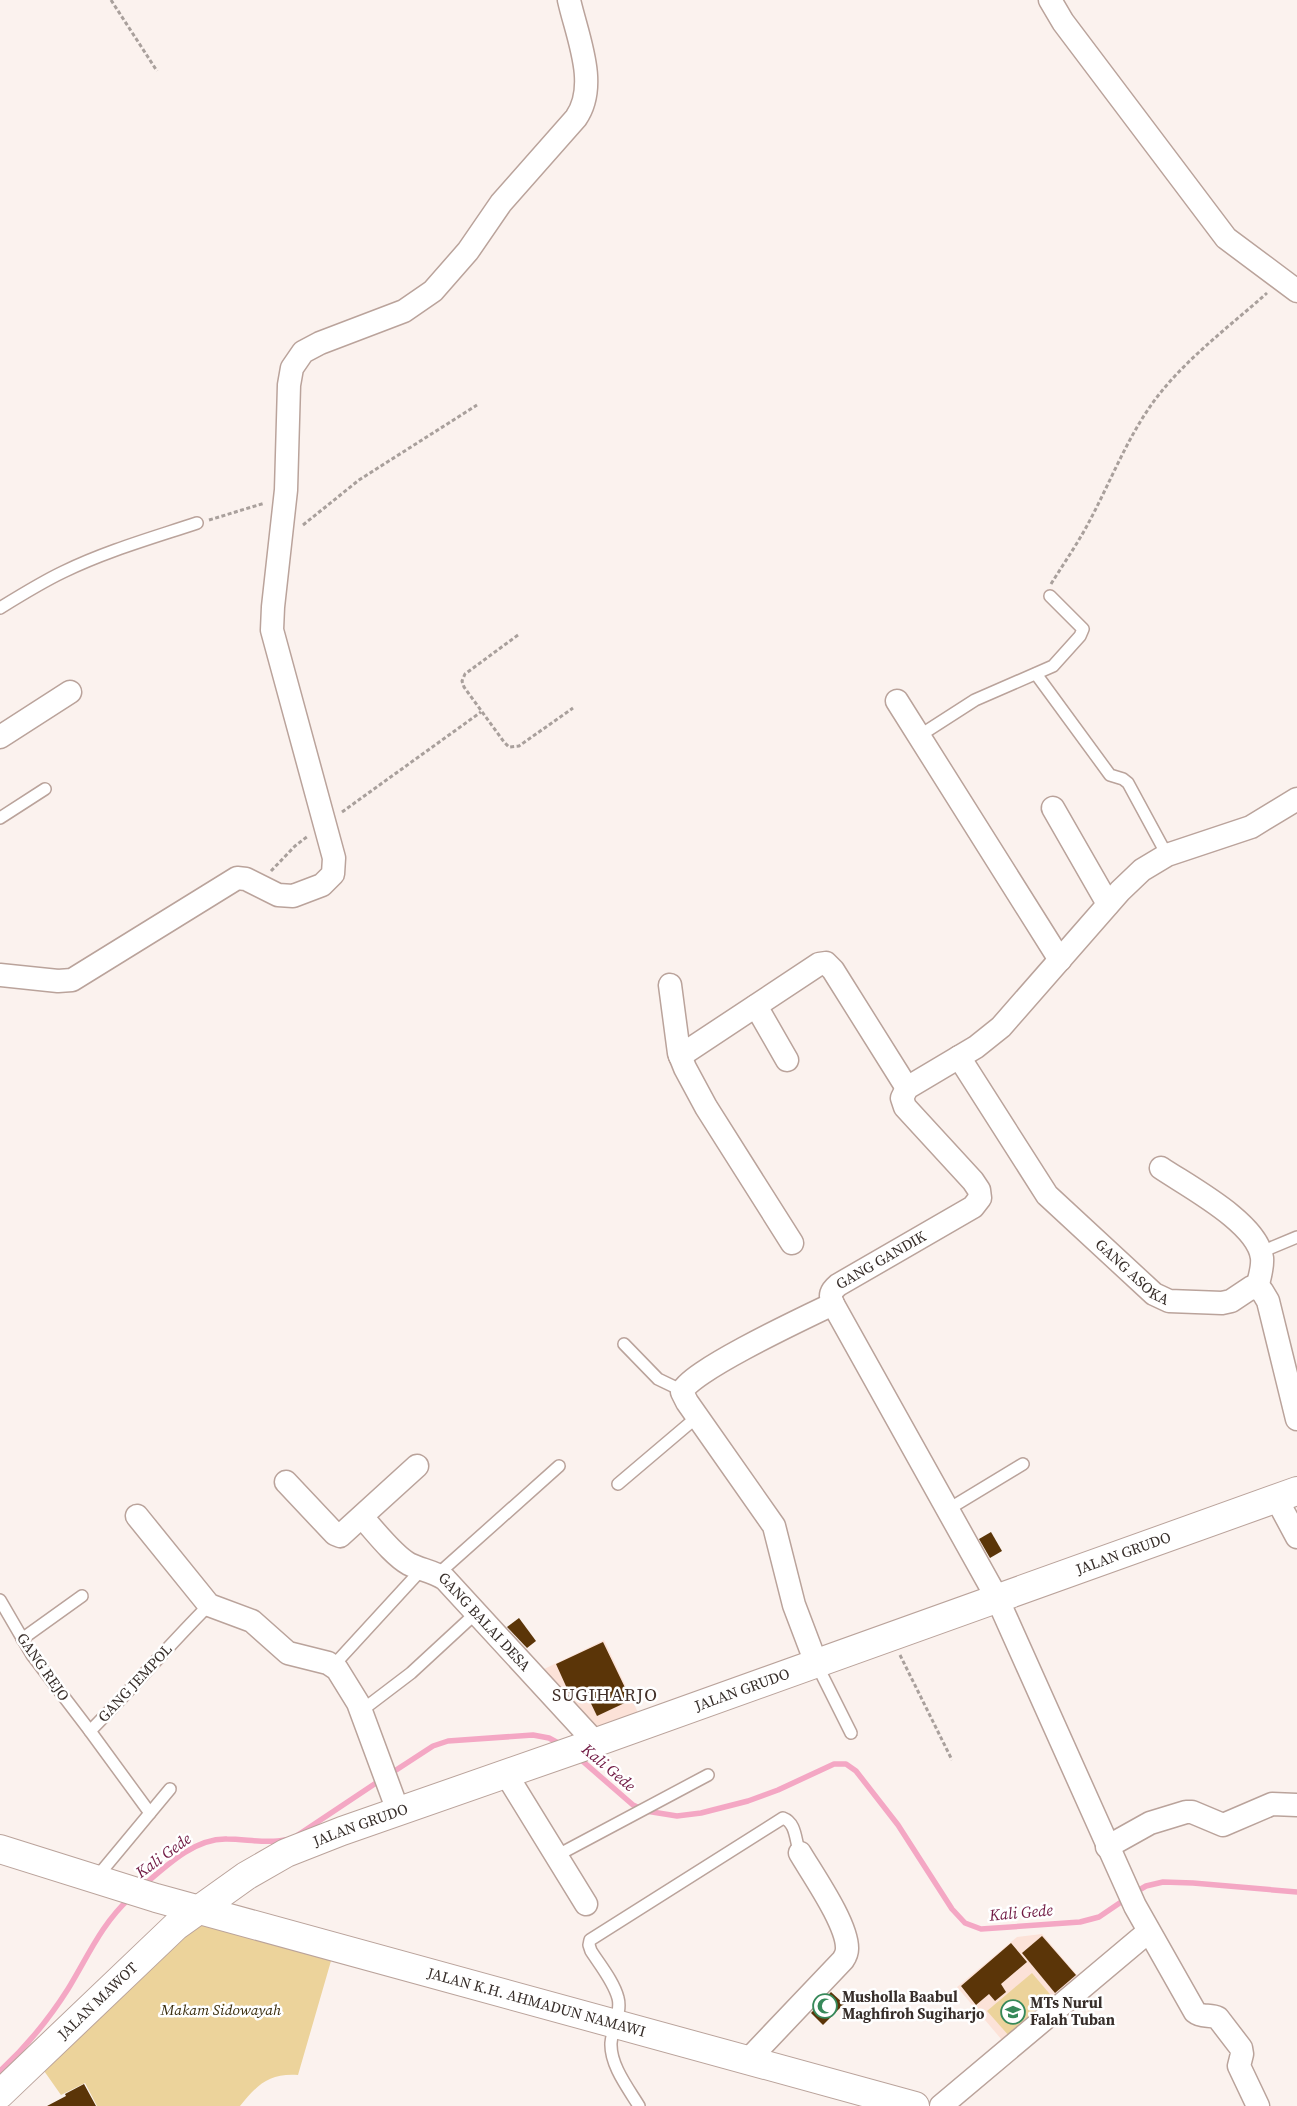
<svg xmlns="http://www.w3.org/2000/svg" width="1297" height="2106" viewBox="0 0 1297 2106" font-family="'Source Serif 4',serif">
  <rect width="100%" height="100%" fill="#fbf2ee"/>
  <g fill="#fce2d8">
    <polygon points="604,1640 641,1719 596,1736 538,1672"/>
    <polygon points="1042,1934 1083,1982 1007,2046 957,1987 1017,1937"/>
  </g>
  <g fill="#ecd39b">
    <path d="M200,1923L333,1954L298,2075C269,2073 257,2085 240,2106H97L85,2083L61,2095L42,2068L123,1986Z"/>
    <polygon points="1032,1973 1054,1999 1010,2037 987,2011"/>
  </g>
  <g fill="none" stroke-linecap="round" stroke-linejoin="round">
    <g stroke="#f4a7c4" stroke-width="5.5">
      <polyline points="579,1758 633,1805 646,1811 677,1816 701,1813 748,1801 778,1790 834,1764 846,1764 856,1771 898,1825 952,1909 965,1923 981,1929 1080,1922 1099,1917 1127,1898"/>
      <polyline points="390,1774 433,1746 448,1741 533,1735 549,1738 562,1745"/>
      <polyline points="298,1835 382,1779"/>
      <path d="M144,1885C167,1865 195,1838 227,1839C246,1839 267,1844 285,1840"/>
      <polyline points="1134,1893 1146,1886 1163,1882 1193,1883 1297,1892"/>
      <path d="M0,2071C26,2047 49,2019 68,1989C87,1958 102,1923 130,1898"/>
    </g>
  </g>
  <g fill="#5b3508">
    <polygon points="991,1532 1002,1551 990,1558 979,1539"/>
    <polygon points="519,1618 536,1641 527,1648 507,1627"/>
    <polygon points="603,1642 631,1700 597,1716 584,1689 570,1695 556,1664"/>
    <polygon points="1042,1936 1076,1975 1055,1993 1022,1953"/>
    <polygon points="1011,1943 1027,1962 1001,1984 1006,1992 995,2001 989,1994 976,2005 961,1986"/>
    <polygon points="831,1992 844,2004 823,2025 811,2013"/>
    <polygon points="84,2084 96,2106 47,2106 66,2096 65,2094"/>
  </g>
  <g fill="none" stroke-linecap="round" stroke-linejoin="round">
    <g stroke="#baa39b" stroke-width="14">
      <g id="lane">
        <path d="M0,608C21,595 42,582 63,572C106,551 152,538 197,523"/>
        <polyline points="1036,674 1110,775 1123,779 1128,783 1167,855"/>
        <polyline points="919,736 975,700 1053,666 1080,636 1083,629 1050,596"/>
        <polyline points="0,818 45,789"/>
        <polyline points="1261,1252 1297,1237"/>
        <polyline points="624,1344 658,1379 683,1391"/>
        <polyline points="618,1484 697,1417"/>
        <polyline points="947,1510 1023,1464"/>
        <polyline points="438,1574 559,1466"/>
        <polyline points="0,1600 32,1655 90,1731"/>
        <polyline points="22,1639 82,1596"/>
        <polyline points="816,1663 851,1733"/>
        <polyline points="333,1666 423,1568"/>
        <polyline points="361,1711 411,1673 476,1613"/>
        <path d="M150,1813L90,1731C131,1690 168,1646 209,1605"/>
        <polyline points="556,1856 708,1775"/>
        <polyline points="96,1878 170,1789"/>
        <path d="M639,2106C628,2088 610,2065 611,2043C612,2029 622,2012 618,1998C614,1982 600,1965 591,1951L589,1945L590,1940L783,1818C797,1823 795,1842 800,1853"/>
      </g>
    </g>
    <g stroke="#baa39b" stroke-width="25">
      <g id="street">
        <polyline points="1050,0 1063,22 1226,238 1297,291"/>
        <polyline points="897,701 1060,960"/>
        <polyline points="0,737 70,692"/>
        <polyline points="1053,808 1108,904"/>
        <path d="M0,975L58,981L72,980L237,878L246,879L278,895L293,896L322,885L333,874L334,858L272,630L273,607L286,490L289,385L292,368L303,352L320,343L404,311L433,291L468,251L501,203L576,118C599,85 577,36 569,0"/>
        <polyline points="670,985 679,1053 685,1068 706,1107 792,1243"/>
        <polyline points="756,1006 787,1060"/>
        <polyline points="680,1056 819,964 826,963 833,970 907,1088"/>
        <path id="s1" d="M959,1057L1047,1195L1154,1294L1169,1301L1222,1303L1231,1301L1252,1287L1262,1291L1268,1301L1297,1419"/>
        <path d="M1161,1168C1189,1187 1258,1223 1262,1258C1263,1268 1259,1279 1257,1288"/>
        <polyline points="286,1482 335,1534 340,1536 417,1466"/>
        <polyline points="1276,1498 1297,1537"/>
        <polyline points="137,1516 209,1605 252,1621 288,1653 328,1663 337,1669 358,1703 398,1811"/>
        <path id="s2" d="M362,1517C375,1531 393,1555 409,1564C421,1570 433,1571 445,1579L595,1742"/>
        <path d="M816,1663L794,1605L774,1526L687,1402L682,1392C688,1372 808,1316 833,1304"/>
        <polyline points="506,1774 586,1904"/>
        <polyline points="1107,1847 1150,1823 1186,1812 1192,1812 1223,1825 1272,1804 1297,1805"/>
        <path d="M748,2060L843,1960C845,1957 847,1953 847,1949C848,1925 813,1875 800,1853"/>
        <polyline points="941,2106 1148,1932"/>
        <path id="s3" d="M1258,2106L1239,2066L1242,2054L1241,2048L1218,2018C1210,2014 1202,2018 1195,2012L1135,1906L997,1598L833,1304C829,1295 831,1291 838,1285L973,1207L980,1198L979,1190L973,1181L905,1107L902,1098L907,1088L976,1047L1001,1027L1120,891L1142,870L1167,855L1251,827L1297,799"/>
      </g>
    </g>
    <g stroke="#baa39b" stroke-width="30">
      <g id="secondary">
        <path id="s4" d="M0,1849L156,1898L915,2106"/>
        <path id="s5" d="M0,2094L176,1926L246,1876L286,1853L342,1831L580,1748L1297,1491"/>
      </g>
    </g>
    <g stroke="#a9a09c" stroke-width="3" stroke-dasharray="4 2.5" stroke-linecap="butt">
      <polyline points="111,0 157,71"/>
      <polyline points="209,520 265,503"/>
      <polyline points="303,525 359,480 477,405"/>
      <path d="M1051,584C1064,563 1078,543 1089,522C1112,479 1130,430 1161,392C1191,355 1231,325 1267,293"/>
      <polyline points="518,635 465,674 462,681 464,687 504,742 509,747 519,746 573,708"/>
      <polyline points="342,812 481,712"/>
      <polyline points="271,871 295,846 308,836"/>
      <polyline points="900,1655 952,1760"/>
    </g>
    <use href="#lane" stroke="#fff" stroke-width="11"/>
    <use href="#street" stroke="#fff" stroke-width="22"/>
    <use href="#secondary" stroke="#fff" stroke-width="28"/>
  </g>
  <defs>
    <g id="mosque-ring" transform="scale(1.25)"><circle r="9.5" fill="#fff" stroke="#37895a" stroke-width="1.5"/><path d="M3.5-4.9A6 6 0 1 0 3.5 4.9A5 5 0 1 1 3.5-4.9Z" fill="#37895a"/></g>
    <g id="school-ring" transform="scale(1.25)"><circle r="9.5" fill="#fff" stroke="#37895a" stroke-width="1.5"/><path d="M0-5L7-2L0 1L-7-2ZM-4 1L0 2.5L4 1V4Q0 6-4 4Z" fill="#37895a"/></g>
  </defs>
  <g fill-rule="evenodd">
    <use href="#mosque-ring" x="825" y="2006"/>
    <use href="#school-ring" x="1013" y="2012"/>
  </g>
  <g text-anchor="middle" stroke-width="5" stroke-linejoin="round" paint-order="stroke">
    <g font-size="15" fill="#372e2a" stroke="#fff">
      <text dy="5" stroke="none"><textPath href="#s3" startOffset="992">GANG GANDIK</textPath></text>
      <text dy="5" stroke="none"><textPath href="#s1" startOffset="279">GANG ASOKA</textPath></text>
      <text dy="5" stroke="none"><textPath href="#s5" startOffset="1265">JALAN GRUDO</textPath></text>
      <text dy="5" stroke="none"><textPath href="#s2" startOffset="164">GANG BALAI DESA</textPath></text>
      <text transform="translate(43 1667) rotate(55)" y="5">GANG REJO</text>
      <text transform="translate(135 1683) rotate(-47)" y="5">GANG JEMPOL</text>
      <text dy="5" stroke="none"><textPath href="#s5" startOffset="860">JALAN GRUDO</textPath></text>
      <text dy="5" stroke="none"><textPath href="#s5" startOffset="455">JALAN GRUDO</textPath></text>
      <text dy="5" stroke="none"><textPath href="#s5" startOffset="135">JALAN MAWOT</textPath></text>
      <text dy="5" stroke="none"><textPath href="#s4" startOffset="558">JALAN K.H. AHMADUN NAMAWI</textPath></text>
    </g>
    <g font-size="15" font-weight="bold" fill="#372e2a" stroke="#fff" text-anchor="start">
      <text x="842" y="2002">Musholla Baabul<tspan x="842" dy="17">Maghfiroh Sugiharjo</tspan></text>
      <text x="1030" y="2008">MTs Nurul<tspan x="1030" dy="17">Falah Tuban</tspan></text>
    </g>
    <g font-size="15" font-style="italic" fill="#3b2e0e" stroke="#fff">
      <text x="221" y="2015">Makam Sidowayah</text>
    </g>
    <g font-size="16" font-style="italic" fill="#701943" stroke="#fff">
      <text transform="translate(609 1767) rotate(40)" y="6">Kali Gede</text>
      <text transform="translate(163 1855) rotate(-36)" y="6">Kali Gede</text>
      <text transform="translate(1021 1912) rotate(-5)" y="6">Kali Gede</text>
    </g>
    <g font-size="18" letter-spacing="1" fill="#423029" stroke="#fff">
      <text x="605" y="1701">SUGIHARJO</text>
    </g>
  </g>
</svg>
